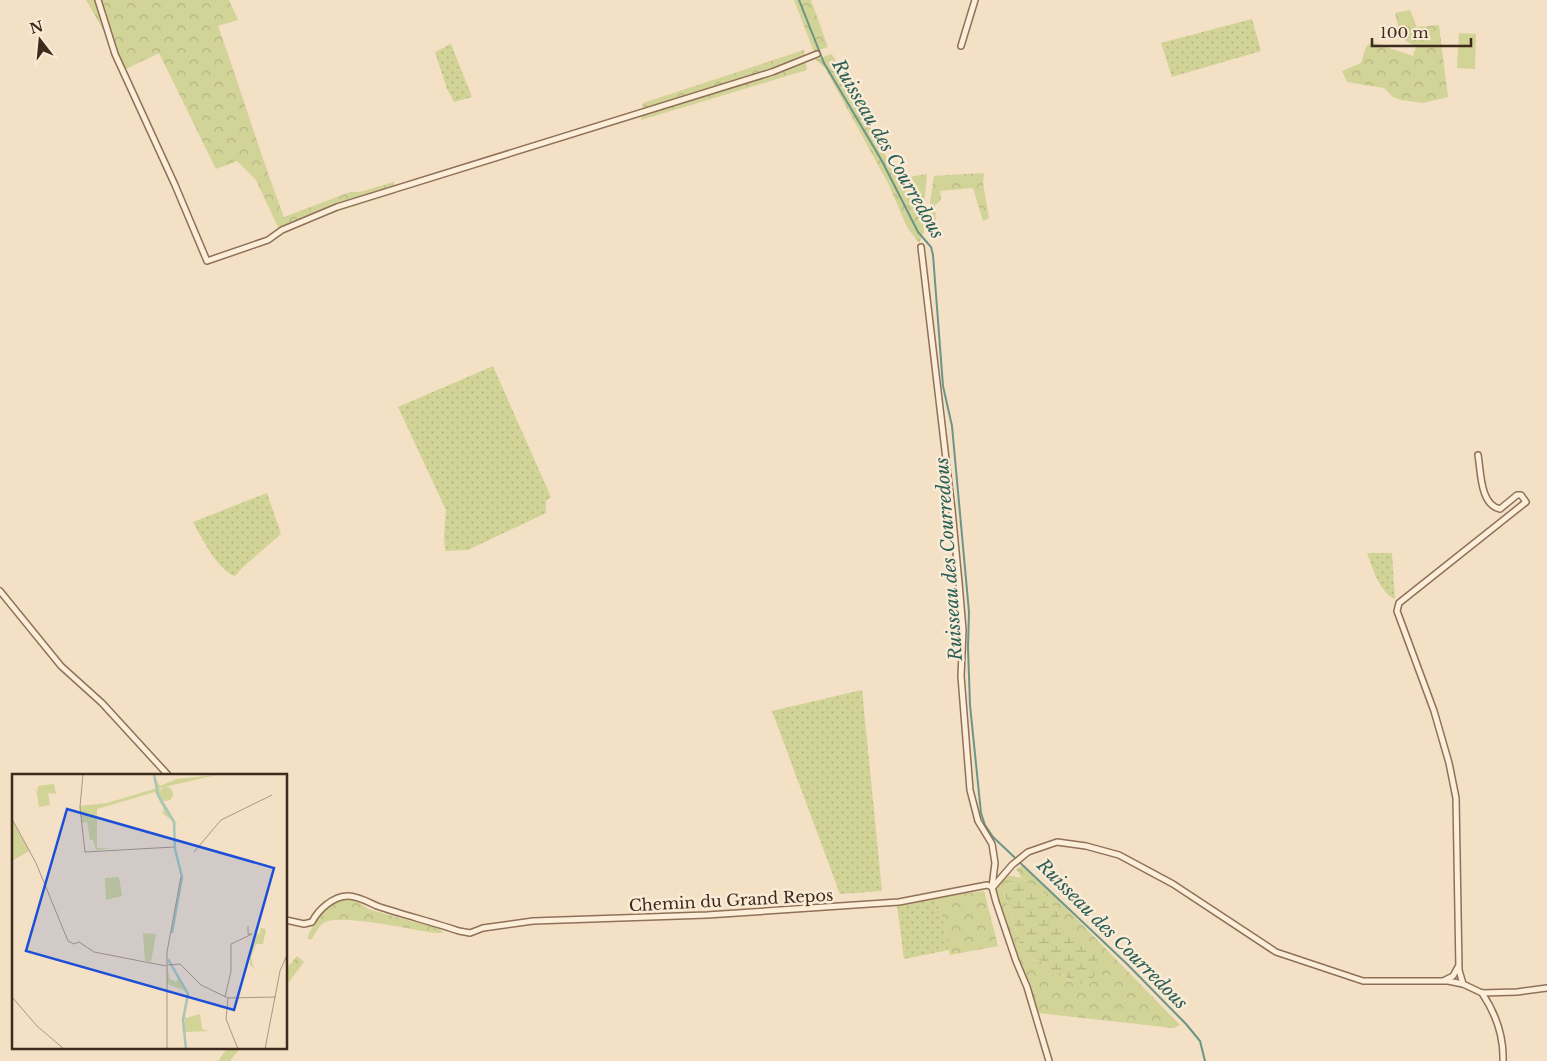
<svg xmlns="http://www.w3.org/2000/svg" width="1547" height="1061" viewBox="0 0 1547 1061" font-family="'Libre Baskerville',serif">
  <defs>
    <pattern id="green-dots" width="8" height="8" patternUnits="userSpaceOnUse" patternTransform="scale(1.25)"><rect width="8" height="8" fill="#d2d397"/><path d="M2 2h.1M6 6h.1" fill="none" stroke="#b5b582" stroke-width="1.8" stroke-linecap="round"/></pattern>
    <pattern id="forest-crowns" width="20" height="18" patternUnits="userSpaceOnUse" patternTransform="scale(1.25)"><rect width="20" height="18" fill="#d2d397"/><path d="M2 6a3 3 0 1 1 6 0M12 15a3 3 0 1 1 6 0" fill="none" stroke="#b5b582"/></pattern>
    <pattern id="wetland-marsh" width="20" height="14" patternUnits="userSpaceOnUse" patternTransform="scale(1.25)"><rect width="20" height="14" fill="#d2d397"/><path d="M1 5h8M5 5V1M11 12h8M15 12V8" fill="none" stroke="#b5b582"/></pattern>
  </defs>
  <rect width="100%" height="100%" fill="#f3e0c5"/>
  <g fill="url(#green-dots)">
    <polygon points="1252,19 1261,51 1172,77 1161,43"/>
    <path d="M451,44L472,97L454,102L447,89L435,52C441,50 445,46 451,44Z"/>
    <polygon points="493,366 551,497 546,501 546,513 468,550 445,551 444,536 446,510 398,407"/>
    <path d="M267,493L281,534L242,568L235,576C219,572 201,537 193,522Z"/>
    <path d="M1367,553H1392L1395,599C1379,592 1373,568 1367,553Z"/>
    <polygon points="862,690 882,891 840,894 772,711"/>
    <polygon points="938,897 949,950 904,959 897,905"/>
  </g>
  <g fill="url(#forest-crowns)">
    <path d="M86,0H229L238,20L218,26C241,90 260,154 284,217L350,192H360L394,182L396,193L283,229L278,227L256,180L237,161L216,169L159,53L126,69Z"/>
    <polygon points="794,0 811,0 828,47 814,52"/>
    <polygon points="1410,10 1417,27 1439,25 1448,97 1423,103 1401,100 1393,97 1384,88 1347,82 1342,71 1361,63 1366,47 1371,42 1413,56 1416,47 1401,38 1395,13"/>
    <polygon points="804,50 807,70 641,120 643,103"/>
    <polygon points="832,54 898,179 927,174 924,206 924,232 919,243 907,227 888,183 825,68 815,59"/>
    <polygon points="984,173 983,183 989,218 983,221 973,188 940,191 941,200 935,205 937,234 930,231 930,202 934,176"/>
    <polygon points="1024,865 1180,1025 1173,1028 1038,1013 1012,943 995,887 1006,875 1012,876 1004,893 1024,956 1031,961 1040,960 1049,975 1059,972 1071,982 1089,943 1066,927 1046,894 1032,887 1022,878 1016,869"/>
    <polygon points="984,891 998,946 950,955 938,897"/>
    <path d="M348,899L358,902L368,909L440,929L443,933H435C413,930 342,914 325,922C319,925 315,934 311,940L307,938C317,917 323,903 348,899Z"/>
    <polygon points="297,956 304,962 286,986 286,969"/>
    <polygon points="228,1047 241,1047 230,1061 218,1061"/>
  </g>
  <polygon fill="url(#wetland-marsh)" points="1012,876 1022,878 1032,887 1046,894 1066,927 1089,943 1099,956 1093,980 1076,985 1059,972 1049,975 1040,960 1031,961 1024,956 1004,892"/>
  <polygon fill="#d2d397" points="1459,33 1476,34 1475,69 1457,68"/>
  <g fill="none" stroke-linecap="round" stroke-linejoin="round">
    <polyline stroke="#6c9587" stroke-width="2" points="799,0 824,63 882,161 918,232 931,247 933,255 943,386 952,426 969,612 968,648 970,705 981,813 985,825 993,837 1128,965 1186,1024 1200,1041 1205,1061"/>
    <g stroke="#907058" stroke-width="8">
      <g id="street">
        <polyline points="98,0 115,54 175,185 207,261 268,240 282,230 337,207 772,72 817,54"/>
        <polyline points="961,46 975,0"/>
        <polyline points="921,247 952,510 959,583 963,630 961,676 970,790 978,821 992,844 995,863 992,887 996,902 1016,961 1027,987 1049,1061"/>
        <polyline points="0,591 61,666 102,703 168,775"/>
        <polyline points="993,887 1012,865 1028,852 1057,842 1086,846 1119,855 1173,884 1276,952 1363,981 1448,981 1463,984 1482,993 1517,992 1547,988"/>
        <path d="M286,920L304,924L312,922C318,910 333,896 348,896C358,896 368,902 377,906C404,915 432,922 459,931L470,933L483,928L533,921L707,915L899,902L987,885L992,887"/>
        <polyline points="1445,980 1453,976 1458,967"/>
        <path d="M1463,984L1459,970L1456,798L1449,763L1434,711L1397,611L1399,603L1526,502L1521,495H1517L1500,509C1480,505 1481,472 1478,455"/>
        <path d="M1482,993C1496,1014 1504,1035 1503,1061"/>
      </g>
    </g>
    <use href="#street" stroke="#fceed9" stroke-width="5"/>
  </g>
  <g text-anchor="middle" stroke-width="5" stroke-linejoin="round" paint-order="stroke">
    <g font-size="16" fill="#3f2a1e" stroke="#f9ebd5">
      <text transform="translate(731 900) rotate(-3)" y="6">Chemin du Grand Repos</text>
    </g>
    <g font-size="18" font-style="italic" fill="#2c6057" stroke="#f9ebd5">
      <text transform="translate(888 149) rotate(60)" y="6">Ruisseau des Courredous</text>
      <text transform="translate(949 559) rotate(-94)" y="6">Ruisseau des Courredous</text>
      <text transform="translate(1112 934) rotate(45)" y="6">Ruisseau des Courredous</text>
    </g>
  </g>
  <g transform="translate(12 774)">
    <rect width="275" height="275" fill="#f3e0c5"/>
    <path d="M24,13L26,18L36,19L38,31L27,33ZM147 20a7 7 0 1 1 14 0a7 7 0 1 1-14 0ZM0,46L17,77L0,87ZM107,103L110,122L94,126L93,104ZM131,159L144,160L139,188L133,187ZM188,240L190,255L197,257L172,258L173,241L174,244Z" fill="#d2d397"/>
    <path d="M141,0L148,12L165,5L204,1L148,14V23L165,50L162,52L164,73L161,47L150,39L152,36L143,18L85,35V74H101L84,76L81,66H78L75,48L70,49L67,32L95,29L142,15L145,13ZM42,10L44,20L26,18V12ZM249,154L254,155L251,170H244L239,183L241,192L246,197L238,191V183L243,161L247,160ZM159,190L174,217L155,210V193L158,205L164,208L166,205Z" fill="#d2d397"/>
    <path fill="none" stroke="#a7c6b9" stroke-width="2.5" d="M142,0L146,21L162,48L163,75L170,103L160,159M156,185L176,220L171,246L174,275"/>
    <path fill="none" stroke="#ab9782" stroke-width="1" d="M71,0L68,33L73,78L162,73M0,45L24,89L56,167L62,170L67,168L82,178L154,192M182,78L209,46L260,21M155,191L168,190L189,211L216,224L264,223M0,223L25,252L52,275M213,223L219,197V170L240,160H236V152M216,224L214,245L226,275M155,275V178L169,103M253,275L268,197L275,181"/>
    <path fill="#1d4ed8" fill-opacity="0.15" stroke="#1d4ed8" stroke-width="2.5" d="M55,35L262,94L222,236L14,177Z"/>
    <rect width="275" height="275" fill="none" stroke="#3f2a1e" stroke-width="2.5"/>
  </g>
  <g transform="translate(40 40) rotate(344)" stroke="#f9ebd5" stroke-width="4" paint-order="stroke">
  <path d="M0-4L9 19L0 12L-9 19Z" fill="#3f2a1e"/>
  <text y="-8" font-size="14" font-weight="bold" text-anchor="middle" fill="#3f2a1e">N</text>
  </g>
  <path d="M1372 38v8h99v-8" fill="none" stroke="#3f2a1e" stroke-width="2.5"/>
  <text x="1380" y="38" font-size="15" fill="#3f2a1e" stroke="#f9ebd5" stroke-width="4" paint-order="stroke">100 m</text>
</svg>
